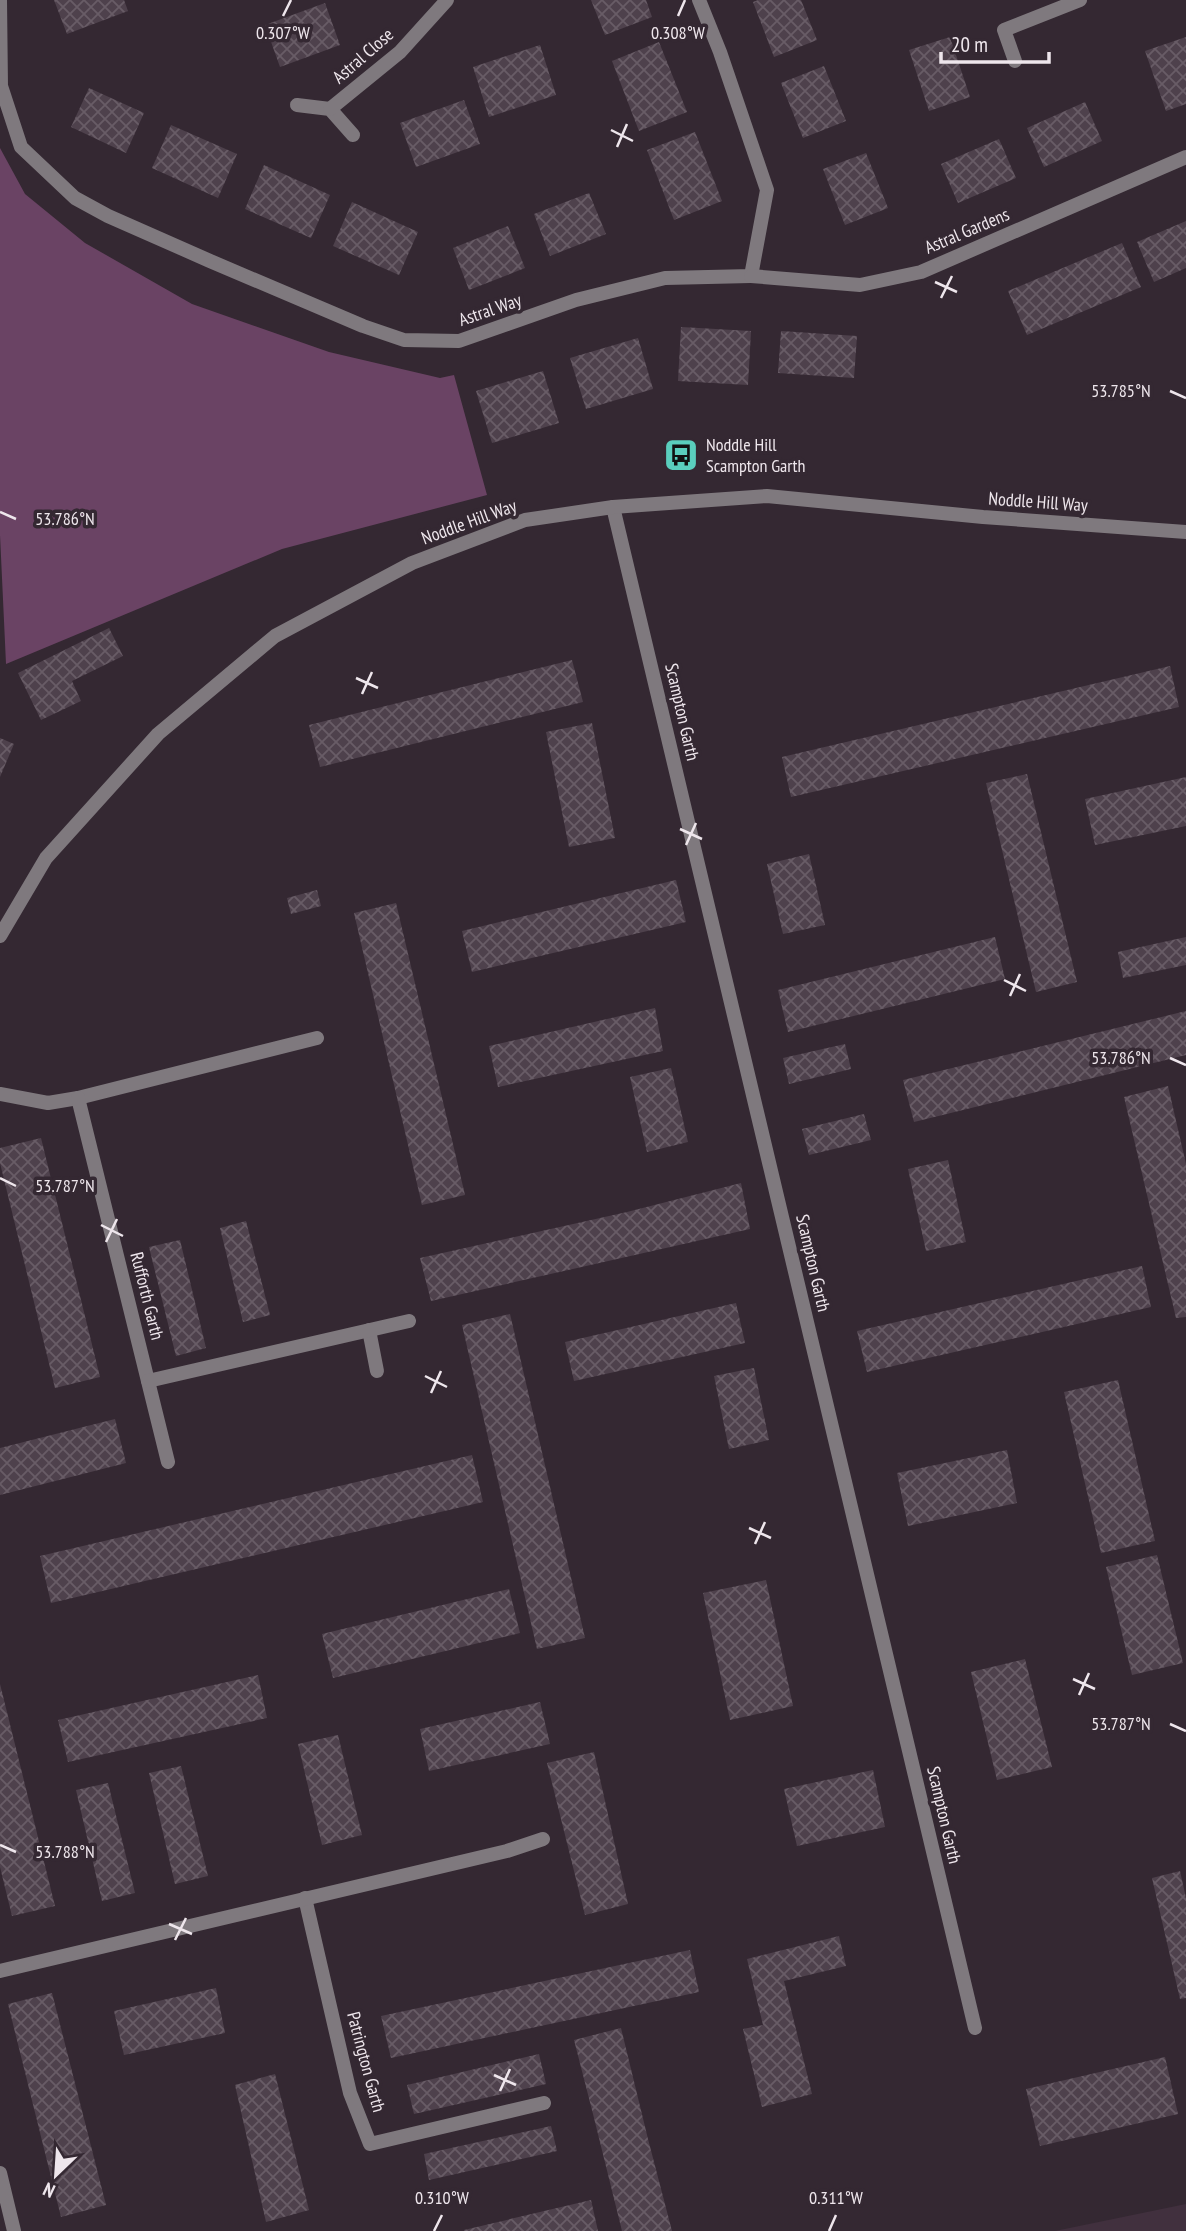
<svg xmlns="http://www.w3.org/2000/svg" width="1186" height="2231" viewBox="0 0 1186 2231" font-family="'PT Sans Narrow',sans-serif">
  <defs>
    <pattern id="building-cross-hatch" width="8" height="8" patternUnits="userSpaceOnUse" patternTransform="scale(1.75)"><rect width="8" height="8" fill="#4e414c"/><path d="M0 0l8 8M0 8l8-8" fill="none" stroke="#685c66"/></pattern>
  </defs>
  <rect width="100%" height="100%" fill="#342832"/>
  <polygon fill="#41303e" points="1186,2204 1186,2231 1055,2231"/>
  <polygon fill="#6a4364" points="0,148 25,194 85,243 192,304 329,352 440,378 454,375 487,495 282,549 6,664 0,535"/>
  <g fill="url(#building-cross-hatch)">
    <polygon points="54,0 124,0 128,11 67,34"/>
    <polygon points="591,0 646,0 652,17 605,35"/>
    <polygon points="758,0 801,0 817,40 774,57 753,2"/>
    <polygon points="325,3 340,45 280,67 265,25"/>
    <polygon points="950,37 970,97 929,111 909,50"/>
    <polygon points="1186,37 1186,104 1166,111 1145,51"/>
    <polygon points="659,42 687,112 639,131 612,61"/>
    <polygon points="540,45 556,95 489,117 473,67"/>
    <polygon points="824,66 846,121 803,138 781,83"/>
    <polygon points="89,88 144,113 126,153 71,127"/>
    <polygon points="464,100 480,144 416,167 400,123"/>
    <polygon points="1085,102 1102,141 1044,167 1027,128"/>
    <polygon points="171,125 237,154 218,198 152,168"/>
    <polygon points="695,132 722,201 674,220 647,150"/>
    <polygon points="999,139 1016,178 958,203 941,164"/>
    <polygon points="866,153 888,208 845,225 823,169"/>
    <polygon points="264,165 330,195 311,238 245,209"/>
    <polygon points="589,193 606,234 550,256 534,214"/>
    <polygon points="352,202 418,232 399,275 333,246"/>
    <polygon points="1186,221 1186,268 1154,282 1137,242"/>
    <polygon points="508,226 525,268 469,290 453,248"/>
    <polygon points="1122,243 1141,287 1027,335 1008,291"/>
    <polygon points="681,327 751,331 748,385 678,381"/>
    <polygon points="781,331 857,336 854,378 778,373"/>
    <polygon points="638,338 653,389 586,409 570,358"/>
    <polygon points="543,371 559,423 492,443 476,391"/>
    <polygon points="109,628 123,656 72,681 81,701 41,720 18,673"/>
    <polygon points="572,660 583,702 320,767 309,725"/>
    <polygon points="1170,666 1179,707 791,797 782,757"/>
    <polygon points="592,723 615,838 569,847 546,732"/>
    <polygon points="0,738 14,744 0,777"/>
    <polygon points="1027,774 1077,982 1036,992 986,783"/>
    <polygon points="1186,777 1186,826 1095,845 1085,799"/>
    <polygon points="809,854 825,925 783,934 767,864"/>
    <polygon points="676,880 686,922 472,972 462,931"/>
    <polygon points="317,890 321,906 291,914 287,898"/>
    <polygon points="396,903 465,1195 422,1205 354,913"/>
    <polygon points="995,937 1005,979 788,1032 778,990"/>
    <polygon points="1186,937 1186,965 1123,978 1118,952"/>
    <polygon points="655,1008 663,1051 498,1087 489,1046"/>
    <polygon points="1186,1011 1186,1055 914,1122 903,1080"/>
    <polygon points="845,1044 851,1069 789,1084 783,1058"/>
    <polygon points="671,1068 688,1142 647,1152 630,1077"/>
    <polygon points="1168,1086 1186,1164 1186,1317 1176,1318 1124,1097"/>
    <polygon points="864,1114 871,1140 809,1155 802,1129"/>
    <polygon points="41,1138 100,1377 55,1388 0,1163 0,1148"/>
    <polygon points="948,1160 966,1242 926,1251 908,1169"/>
    <polygon points="741,1183 750,1229 431,1301 420,1258 627,1212"/>
    <polygon points="246,1221 270,1315 243,1322 220,1228"/>
    <polygon points="180,1240 206,1348 176,1356 149,1247"/>
    <polygon points="1142,1266 1151,1307 867,1372 857,1331"/>
    <polygon points="736,1303 745,1343 574,1381 565,1342"/>
    <polygon points="510,1314 585,1638 537,1649 462,1325"/>
    <polygon points="754,1368 769,1440 729,1449 714,1376"/>
    <polygon points="1118,1380 1155,1541 1101,1553 1064,1392"/>
    <polygon points="115,1419 126,1463 0,1495 0,1448"/>
    <polygon points="1007,1450 1017,1503 908,1526 897,1473"/>
    <polygon points="472,1455 483,1502 51,1603 40,1556"/>
    <polygon points="1157,1555 1183,1663 1132,1675 1106,1567"/>
    <polygon points="766,1580 793,1706 730,1720 703,1593"/>
    <polygon points="509,1589 520,1633 333,1678 322,1634"/>
    <polygon points="1025,1659 1052,1767 997,1780 971,1672"/>
    <polygon points="258,1675 267,1718 68,1762 58,1720"/>
    <polygon points="0,1684 55,1906 12,1916 0,1867"/>
    <polygon points="540,1702 550,1744 429,1771 420,1729"/>
    <polygon points="338,1735 362,1835 322,1845 298,1744"/>
    <polygon points="594,1752 628,1904 585,1915 547,1763"/>
    <polygon points="181,1766 208,1876 175,1884 149,1773"/>
    <polygon points="873,1770 885,1827 797,1846 784,1789"/>
    <polygon points="108,1783 135,1893 102,1901 76,1790"/>
    <polygon points="1180,1871 1186,1898 1186,1998 1180,1999 1152,1878"/>
    <polygon points="839,1936 846,1966 784,1981 812,2094 762,2107 743,2029 763,2025 747,1959"/>
    <polygon points="690,1950 699,1992 391,2058 381,2016"/>
    <polygon points="216,1988 225,2033 124,2055 114,2011"/>
    <polygon points="52,1993 106,2205 61,2217 8,2004"/>
    <polygon points="621,2028 648,2139 672,2231 622,2231 593,2114 574,2040"/>
    <polygon points="539,2054 546,2084 414,2114 407,2085"/>
    <polygon points="1165,2057 1178,2114 1040,2146 1026,2089"/>
    <polygon points="275,2074 309,2210 266,2222 235,2085"/>
    <polygon points="551,2126 557,2151 429,2180 424,2154"/>
    <polygon points="591,2200 598,2231 464,2231 464,2230"/>
  </g>
  <g fill="none" stroke-linecap="round" stroke-linejoin="round">
    <g stroke="#7f797e" stroke-width="14">
      <polyline points="0,0 1,86 21,147 75,198 108,216 210,261 363,326 404,340 459,341 576,300 665,278 751,276 767,190 720,52 699,0"/>
      <polyline points="1015,61 1004,30 1080,0"/>
      <polyline points="297,105 330,109 353,135"/>
      <polyline points="330,109 400,52 447,0"/>
      <polyline points="751,276 860,285 921,272 1186,157"/>
      <polyline points="613,507 975,2028"/>
      <polyline points="0,936 46,858 158,734 275,636 412,563 525,520 613,507 767,496 983,517 1186,532"/>
      <polyline points="0,1094 48,1103 78,1098 317,1038"/>
      <polyline points="78,1098 168,1462"/>
      <polyline points="369,1330 377,1371"/>
      <polyline points="148,1381 409,1321"/>
      <polyline points="305,1898 350,2093 370,2144 544,2103"/>
      <polyline points="0,1971 507,1851 543,1839"/>
      <polyline points="0,2173 14,2231"/>
    </g>
  </g>
  <path fill="none" stroke="#eee6ec" stroke-width="2.5" d="M283,16L291,0M678,16L685,0M611,130L633,141M617,147L627,124M935,282L957,292M941,298L952,276M1170,391L1186,398M0,512L16,519M356,678L378,688M362,694L372,672M680,829L702,839M686,845L696,823M1004,980L1026,991M1010,996L1020,974M1170,1058L1186,1065M0,1178L16,1186M101,1225L123,1236M106,1242L117,1219M425,1376L447,1387M431,1393L441,1371M749,1528L771,1538M755,1544L765,1522M1073,1679L1095,1689M1079,1695L1089,1673M1170,1724L1186,1731M0,1845L16,1852M169,1924L192,1934M175,1940L186,1918M494,2075L516,2085M500,2091L510,2069M434,2231L442,2215M829,2231L836,2215"/>
  <defs>
    <g id="bus-square" transform="scale(1.75)"><rect x="-9" y="-9" width="18" height="18" rx="4" fill="#5acebd" stroke="#342832"/><path d="M-5-6H5V4H4V6H2V4H-2V6H-4V4H-5ZM-3.5-4V0h7V-4ZM-3.5 1.2v1.5H-2V1.2ZM2 1.2v1.5H3.5V1.2Z" fill="#111"/></g>
  </defs>
  <g fill-rule="evenodd">
    <use href="#bus-square" x="681" y="455"/>
  </g>
  <g text-anchor="middle" stroke-width="7" stroke-linejoin="round" paint-order="stroke">
    <g font-size="18" fill="#eee6ec" stroke="#342832">
      <text transform="translate(363 56) rotate(-41)" y="6">Astral Close</text>
      <text transform="translate(967 231) rotate(-23)" y="6">Astral Gardens</text>
      <text transform="translate(490 310) rotate(-19)" y="6">Astral Way</text>
      <text transform="translate(1038 502) rotate(4)" y="6">Noddle Hill Way</text>
      <text transform="translate(469 522) rotate(-20)" y="6">Noddle Hill Way</text>
      <text transform="translate(682 712) rotate(77)" y="6">Scampton Garth</text>
      <text transform="translate(813 1263) rotate(77)" y="6">Scampton Garth</text>
      <text transform="translate(147 1296) rotate(76)" y="6">Rufforth Garth</text>
      <text transform="translate(944 1815) rotate(77)" y="6">Scampton Garth</text>
      <text transform="translate(366 2062) rotate(75)" y="6">Patrington Garth</text>
    </g>
    <g font-size="18" fill="#eee6ec" stroke="#342832" text-anchor="start">
      <text x="706" y="451">Noddle Hill<tspan x="706" dy="21">Scampton Garth</tspan></text>
    </g>
  </g>
  <g font-size="18" text-anchor="middle" fill="#eee6ec" stroke="#342832" stroke-width="7" stroke-linejoin="round" paint-order="stroke">
    <text x="283" y="39">0.307°W</text>
    <text x="678" y="39">0.308°W</text>
    <text x="1121" y="397">53.785°N</text>
    <text x="65" y="525">53.786°N</text>
    <text x="1121" y="1064">53.786°N</text>
    <text x="65" y="1192">53.787°N</text>
    <text x="1121" y="1730">53.787°N</text>
    <text x="65" y="1858">53.788°N</text>
    <text x="442" y="2204">0.310°W</text>
    <text x="836" y="2204">0.311°W</text>
  </g>
  <g transform="translate(56 2175) rotate(205)" stroke="#342832" stroke-width="5" paint-order="stroke">
  <path d="M0-5L12 26L0 18L-12 26Z" fill="#eee6ec"/>
  <text y="-10" font-size="19" font-weight="bold" text-anchor="middle" fill="#eee6ec">N</text>
  </g>
  <path d="M941 52v10h108v-10" fill="none" stroke="#eee6ec" stroke-width="3.5"/>
  <text x="951" y="52" font-size="21" fill="#eee6ec" stroke="#342832" stroke-width="5" paint-order="stroke">20 m</text>
</svg>
